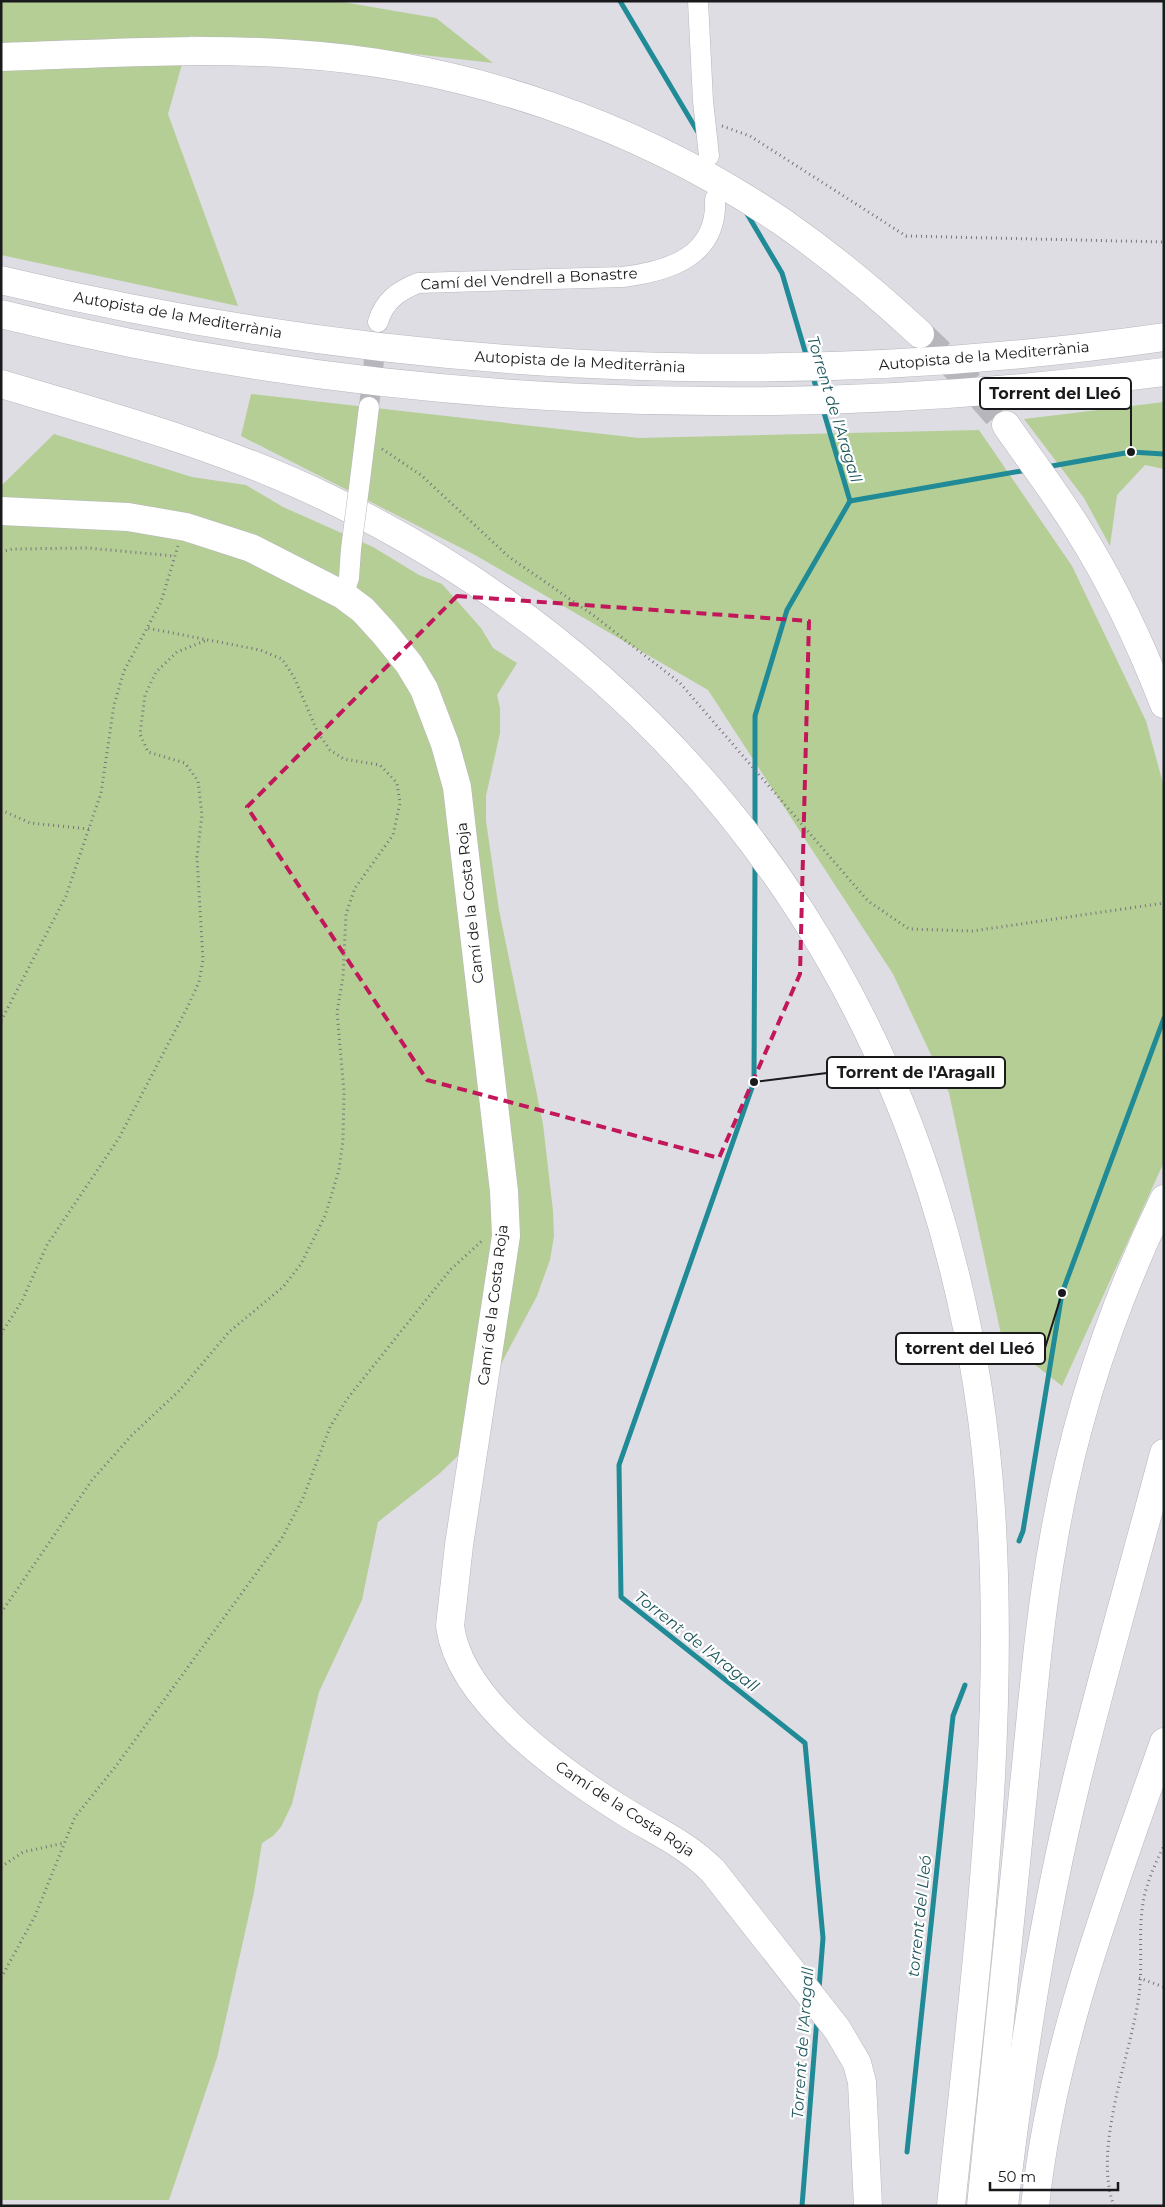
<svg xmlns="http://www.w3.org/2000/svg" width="1165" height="2207" viewBox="0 0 1165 2207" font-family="Montserrat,sans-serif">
  <rect width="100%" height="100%" fill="#dedde4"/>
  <g fill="#b5ce95">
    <polygon points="1,1 337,1 436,18 493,63 336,45 190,36 168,114 238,306 1,255"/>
    <polygon points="251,394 639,438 979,430 1072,566 1146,721 1164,787 1164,1162 1062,1386 1002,1339 949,1093 893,974 708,690 475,555 241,436"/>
    <polygon points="1164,402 1164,469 1145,465 1117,495 1110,546 1084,498 1024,419"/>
    <polygon points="54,434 192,477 246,485 283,507 373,547 419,575 442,584 481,628 493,648 517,663 497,695 500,708 500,733 486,796 486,821 499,910 543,1124 553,1211 554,1236 550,1260 537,1296 500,1366 466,1448 439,1474 378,1522 362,1600 319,1692 292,1804 281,1827 273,1836 262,1843 254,1892 217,2058 169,2200 1,2200 1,486"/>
  </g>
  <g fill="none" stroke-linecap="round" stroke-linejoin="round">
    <g stroke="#208b96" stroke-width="5">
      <polyline points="620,1 699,134"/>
      <polyline points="746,212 782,273 807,358"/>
      <polyline points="812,373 817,391"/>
      <polyline points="1046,467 1131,452 1164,454"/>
      <polyline points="850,501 1027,470"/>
      <polyline points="755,832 755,716 787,610 850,501 822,406"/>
      <polyline points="755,866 754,1082 619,1465 621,1597 805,1743 823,1938 819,1989"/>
      <polyline points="1019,1541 1023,1531 1062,1293 1164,1018"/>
      <polyline points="907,2152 953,1716 965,1685"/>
      <polyline points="802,2206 817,2018"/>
    </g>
    <polyline stroke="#b7b6bc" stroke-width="20" stroke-dasharray="20 10" stroke-linecap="butt" points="369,407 377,332"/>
    <polyline stroke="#b7b6bc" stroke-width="28" stroke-dasharray="28 14" stroke-linecap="butt" points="920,334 956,368 1006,425"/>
    <g stroke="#b7b6bd" stroke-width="21">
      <g id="street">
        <polyline points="698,1 703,101 709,156"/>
        <path d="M378,322C384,301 398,291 418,283L623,277C670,271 718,256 715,199"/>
        <polyline points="360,480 369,407"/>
        <polyline points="343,595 349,578 351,549"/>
      </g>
    </g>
    <g stroke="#b7b6bd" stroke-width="29">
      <path id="secondary" d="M1,511L128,517L186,527L251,548L343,595L363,610L384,633L409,664L424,689L445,744L457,787L504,1191L506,1236L459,1545L450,1626C460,1702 564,1774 625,1812C657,1832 686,1844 713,1871L837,2029L857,2063L862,2082L868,2206"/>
    </g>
    <g stroke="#b7b6bd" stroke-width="29">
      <g id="highway">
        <path d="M1,57C99,54 197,47 295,54C466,65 639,125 781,221C830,255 876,293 920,334"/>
        <path d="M1,280C382,371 776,393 1164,337"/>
        <path d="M1,314C381,408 776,424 1164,372"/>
        <path d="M1,384C112,417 226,448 330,499C733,694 962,1067 991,1510C1006,1742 975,1975 951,2206"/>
        <path d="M1006,425C1029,458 1054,491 1076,526C1111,581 1140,642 1164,704"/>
        <path d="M981,2206C995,2069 1009,1931 1023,1794C1032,1710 1038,1626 1053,1543C1073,1424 1111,1308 1164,1199"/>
        <path d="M1004,2206C1021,2064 1042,1922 1076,1783C1103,1672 1135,1563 1164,1453"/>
        <path d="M1035,2206C1052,2045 1111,1894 1164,1742"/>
      </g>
    </g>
    <g stroke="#757479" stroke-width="3" stroke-dasharray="1 4" stroke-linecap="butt">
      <polyline points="722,126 750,136 906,236 1164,242"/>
      <polyline points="382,449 421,475 509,557 593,615 680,683 868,901 909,929 973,931 1164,903"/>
      <polyline points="1,552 12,549 88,548 174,556"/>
      <polyline points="1,810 30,823 89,829"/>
      <polyline points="1,1021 66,896 101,793 114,705 124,671 161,602 178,546"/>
      <polyline points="1,1334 22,1301 47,1245 119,1138 188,1006 199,982 203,960 197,857 202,815 198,781 185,763 148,752 140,734 145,695 156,672 177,652 207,640"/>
      <polyline points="1,1613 92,1480 132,1435 180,1390 229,1332 283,1287 301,1264 325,1216 339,1170 343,1140 344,1092 337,1012 343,977 346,914 355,888 393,835 400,803 397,783 380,765 344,759 330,750 318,733 294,677 282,659 260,650 147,628"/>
      <polyline points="1,1867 23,1852 64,1843"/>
      <polyline points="1,1978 35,1916 75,1817 116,1766 282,1538 303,1498 330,1427 347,1399 450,1270 483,1240"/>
      <polyline points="1139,1978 1164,1987"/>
      <path d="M1114,2206C1092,2147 1131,2056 1139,1995C1143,1965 1138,1934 1143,1903C1145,1887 1156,1861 1164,1846"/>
    </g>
    <use href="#street" stroke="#fff" stroke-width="20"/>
    <use href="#secondary" stroke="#fff" stroke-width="28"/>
    <use href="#highway" stroke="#fff" stroke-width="28"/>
    <g stroke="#b7b6bd" stroke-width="21" stroke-linecap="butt">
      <polyline id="street-bridge" points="351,549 360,480"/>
    </g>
    <use href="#street-bridge" stroke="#fff" stroke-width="20"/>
  </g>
  <path fill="none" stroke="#c2185b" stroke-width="4" stroke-dasharray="10 6" stroke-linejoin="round" d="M457,596L809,621L800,974L719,1158L427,1080L247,807Z"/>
  <g text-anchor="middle" stroke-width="4.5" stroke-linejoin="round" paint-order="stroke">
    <g font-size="15" fill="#1a191c" stroke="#fff">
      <text transform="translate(529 279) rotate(-3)" y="5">Camí del Vendrell a Bonastre</text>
      <text transform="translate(178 315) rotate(10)" y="5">Autopista de la Mediterrània</text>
      <text transform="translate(984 356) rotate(-5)" y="5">Autopista de la Mediterrània</text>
      <text transform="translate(580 362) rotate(3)" y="5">Autopista de la Mediterrània</text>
      <text transform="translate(470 903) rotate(-96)" y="5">Camí de la Costa Roja</text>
      <text transform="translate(493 1305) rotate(-83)" y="5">Camí de la Costa Roja</text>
      <text transform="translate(625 1809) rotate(33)" y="5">Camí de la Costa Roja</text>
    </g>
    <g font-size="16" font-style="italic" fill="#1d575d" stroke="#fff">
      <text transform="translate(835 409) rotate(73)" y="6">Torrent de l'Aragall</text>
      <text transform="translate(697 1641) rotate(38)" y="6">Torrent de l'Aragall</text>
      <text transform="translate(919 1916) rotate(-84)" y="6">torrent del Lleó</text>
      <text transform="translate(802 2043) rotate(-86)" y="6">Torrent de l'Aragall</text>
    </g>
  </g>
  <path fill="none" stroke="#1a191c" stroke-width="2" d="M1131 452L1131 393M754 1082L827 1073M1062 1293L1045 1348"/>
  <g fill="#1a191c" stroke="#fff" stroke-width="2">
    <circle cx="1131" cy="452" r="5"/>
    <circle cx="754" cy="1082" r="5"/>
    <circle cx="1062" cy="1293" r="5"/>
  </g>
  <g fill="#fff" stroke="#1a191c" stroke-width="2">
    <rect x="980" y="378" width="151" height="31" rx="5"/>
    <rect x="827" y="1057" width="178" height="31" rx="5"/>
    <rect x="896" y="1333" width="149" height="31" rx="5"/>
  </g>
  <g font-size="16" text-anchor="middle" font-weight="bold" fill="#1a191c">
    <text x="1055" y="399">Torrent del Lleó</text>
    <text x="916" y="1078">Torrent de l'Aragall</text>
    <text x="970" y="1354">torrent del Lleó</text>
  </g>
  <rect width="1165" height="2207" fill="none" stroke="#1a191c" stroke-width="5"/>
  <path d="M990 2182v8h128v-8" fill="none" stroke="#1a191c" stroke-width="2.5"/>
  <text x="998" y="2182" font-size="15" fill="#1a191c" stroke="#ffffff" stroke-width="4" paint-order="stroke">50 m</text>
</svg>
